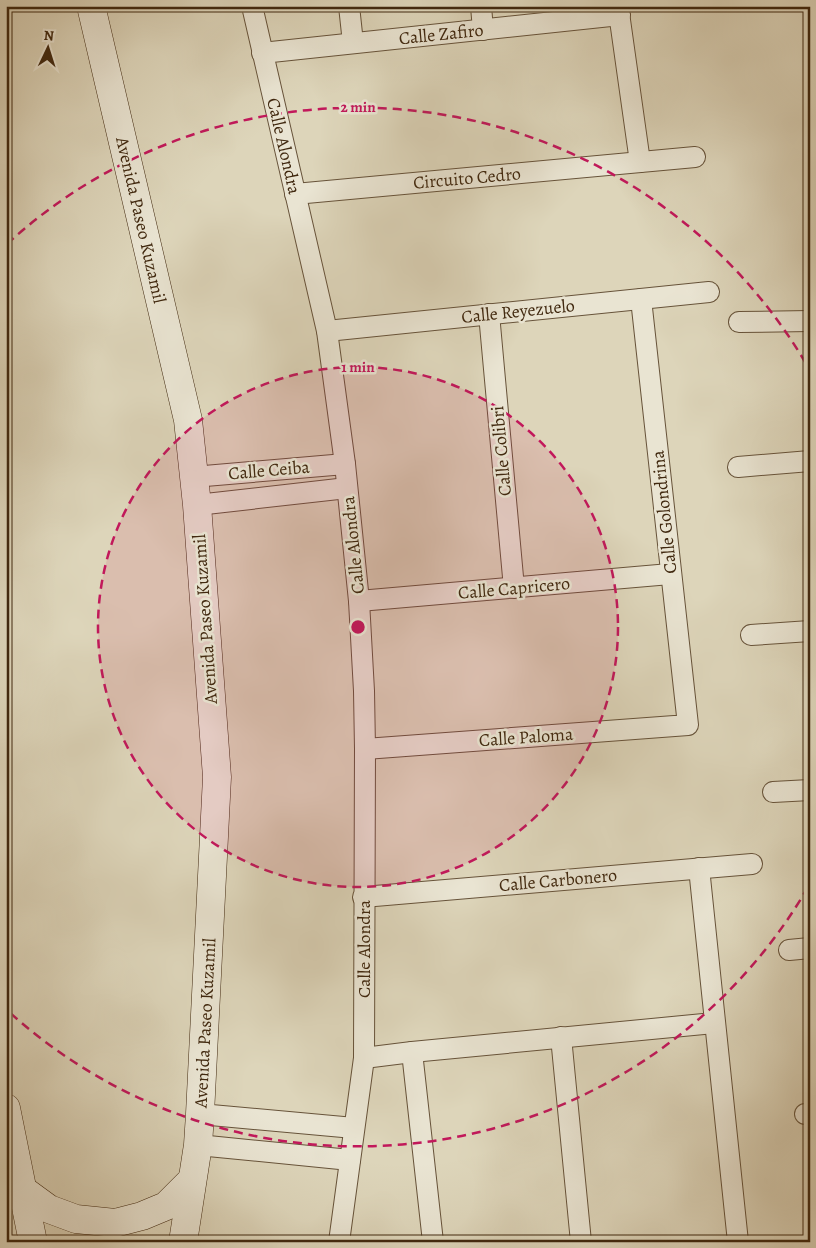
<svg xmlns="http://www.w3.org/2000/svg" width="816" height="1248" viewBox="0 0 816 1248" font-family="Alegreya,serif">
  <rect width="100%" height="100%" fill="#ddd5ba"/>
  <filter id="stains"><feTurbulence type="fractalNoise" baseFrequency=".004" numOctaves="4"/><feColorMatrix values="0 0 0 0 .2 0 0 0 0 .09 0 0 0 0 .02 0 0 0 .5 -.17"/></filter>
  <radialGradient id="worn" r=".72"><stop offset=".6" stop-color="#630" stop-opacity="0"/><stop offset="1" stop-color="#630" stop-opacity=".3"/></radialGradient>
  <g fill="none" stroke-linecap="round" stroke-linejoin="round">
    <g stroke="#67533a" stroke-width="22">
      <g id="street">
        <polyline points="252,6 327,331 345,464 359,601 364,691 365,749 364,1058 339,1242"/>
        <polyline points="349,6 353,43"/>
        <polyline points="481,6 483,30"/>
        <polyline points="618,6 640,162"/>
        <polyline points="262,53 620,15"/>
        <polyline points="295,194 695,157"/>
        <polyline points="489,314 514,588"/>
        <polyline points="739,322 810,321"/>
        <polyline points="327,331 709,292"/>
        <polyline points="738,467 810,461"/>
        <polyline points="193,477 345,464"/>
        <polyline points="197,505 347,488"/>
        <polyline points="359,601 670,574"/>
        <polyline points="751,635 810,631"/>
        <polyline points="365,749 688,725 641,299"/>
        <polyline points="773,792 810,790"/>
        <polyline points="699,868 738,1242"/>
        <polyline points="363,897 752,864"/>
        <polyline points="789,950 810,948"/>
        <polyline points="561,1037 581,1242"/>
        <polyline points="412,1052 433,1242"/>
        <polyline points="364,1058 412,1052 714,1023"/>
        <polyline points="200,1114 354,1128"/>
        <polyline points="805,1114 810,1114"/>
        <polyline points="198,1145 350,1160"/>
      </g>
    </g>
    <g stroke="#40280f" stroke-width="29">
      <g id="secondary">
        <polyline points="91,6 188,420 197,505 217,777 200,1114 198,1145 183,1242"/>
        <polyline points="6,1108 33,1242"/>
        <polyline points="23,1190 49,1209 76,1219 115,1223 142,1216 166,1206 191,1181"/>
      </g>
    </g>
    <use href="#street" stroke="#e9e4d2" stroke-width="20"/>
    <use href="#secondary" stroke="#e9e4d2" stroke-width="28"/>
  </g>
  <circle cx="358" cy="627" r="260" fill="#c2185b" fill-opacity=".12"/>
  <g fill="none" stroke="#c2185b" stroke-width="2.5" stroke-dasharray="9 6">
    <circle cx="358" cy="627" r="260"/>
    <path d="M808 887A520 520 0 0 1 7 1010M7 244A520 520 0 0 1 808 367"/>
  </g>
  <g text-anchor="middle" stroke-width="5" stroke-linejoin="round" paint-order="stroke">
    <g font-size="18" fill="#40280f" stroke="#e9e4d2">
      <text transform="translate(441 34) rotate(-6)" y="6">Calle Zafiro</text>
      <text transform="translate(284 146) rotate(77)" y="6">Calle Alondra</text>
      <text transform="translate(467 178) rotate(-5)" y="6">Circuito Cedro</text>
      <text transform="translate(141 220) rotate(77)" y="6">Avenida Paseo Kuzamil</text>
      <text transform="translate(518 311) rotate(-6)" y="6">Calle Reyezuelo</text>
      <text transform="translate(501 451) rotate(-95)" y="6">Calle Colibri</text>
      <text transform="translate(269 470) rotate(-5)" y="6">Calle Ceiba</text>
      <text transform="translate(664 512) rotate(-96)" y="6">Calle Golondrina</text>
      <text transform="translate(353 545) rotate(-96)" y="6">Calle Alondra</text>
      <text transform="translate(514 588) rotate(-5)" y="6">Calle Capricero</text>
      <text transform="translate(205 619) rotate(-94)" y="6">Avenida Paseo Kuzamil</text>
      <text transform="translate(526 737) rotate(-4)" y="6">Calle Paloma</text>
      <text transform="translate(558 880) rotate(-5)" y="6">Calle Carbonero</text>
      <text transform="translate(364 949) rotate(-90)" y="6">Calle Alondra</text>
      <text transform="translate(205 1023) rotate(-87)" y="6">Avenida Paseo Kuzamil</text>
    </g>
  </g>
  <circle cx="358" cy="627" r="8" fill="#c2185b" stroke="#e9e4d2" stroke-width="2.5"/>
  <g font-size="15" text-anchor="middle" font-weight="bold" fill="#c2185b" stroke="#e9e4d2" stroke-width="5" stroke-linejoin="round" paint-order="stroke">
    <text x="358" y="112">2 min</text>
    <text x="358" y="372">1 min</text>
  </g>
  <rect width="816" height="1248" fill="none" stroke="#ddd5ba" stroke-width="25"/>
  <rect x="8" y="8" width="801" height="1233" fill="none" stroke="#40280f" stroke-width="2.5"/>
  <rect x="12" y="12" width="791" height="1223" fill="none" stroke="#40280f"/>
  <g transform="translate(48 48) rotate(4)" stroke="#e9e4d2" stroke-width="4" paint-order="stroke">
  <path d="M0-4L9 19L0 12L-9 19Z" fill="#40280f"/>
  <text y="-8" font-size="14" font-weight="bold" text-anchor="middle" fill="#40280f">N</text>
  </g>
  <rect width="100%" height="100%" filter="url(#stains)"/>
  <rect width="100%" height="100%" fill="url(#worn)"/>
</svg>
